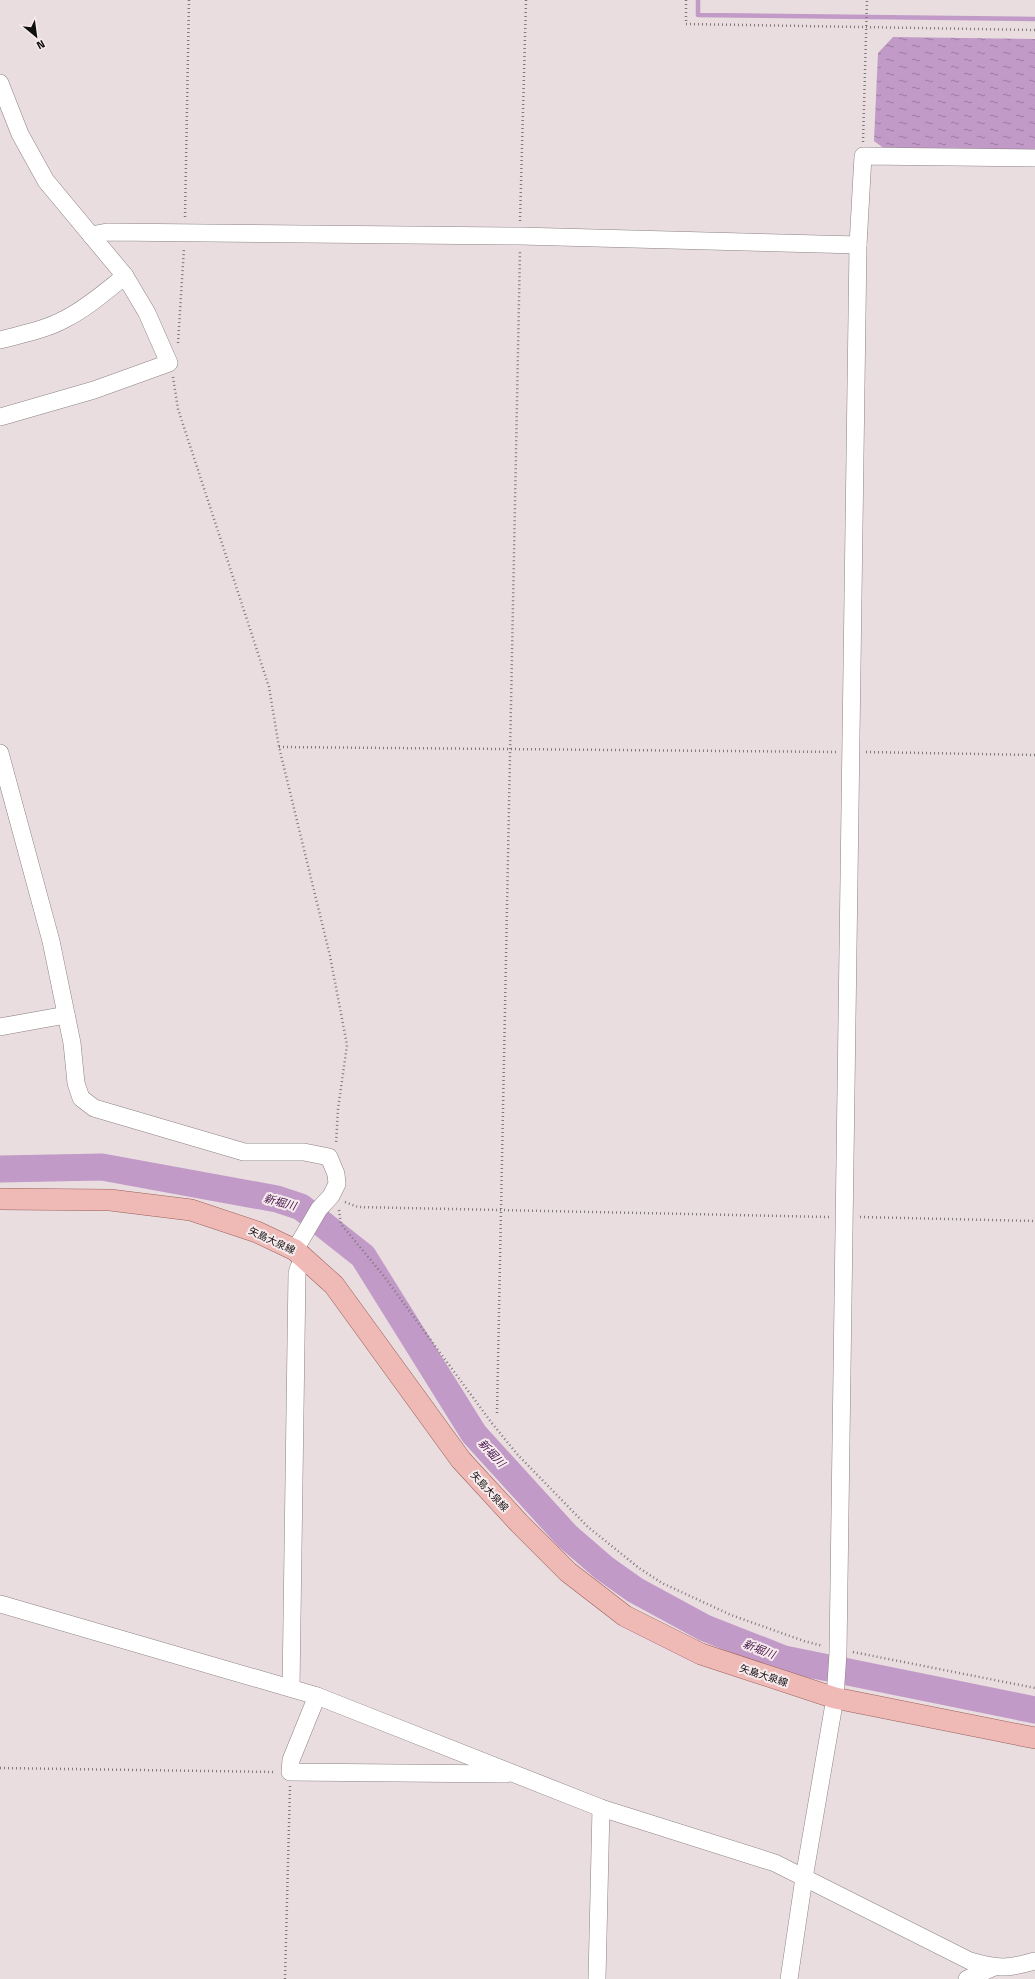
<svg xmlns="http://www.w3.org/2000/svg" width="1035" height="1979" viewBox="0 0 1035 1979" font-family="'Titillium Web','Noto Sans JP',sans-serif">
  <defs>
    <pattern id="water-ripples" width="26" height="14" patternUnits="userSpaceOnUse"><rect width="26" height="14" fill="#c19ac7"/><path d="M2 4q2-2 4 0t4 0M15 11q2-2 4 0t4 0" fill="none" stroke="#9b7ca0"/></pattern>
  </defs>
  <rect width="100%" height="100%" fill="#e9dde0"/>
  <polygon fill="url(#water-ripples)" points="893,37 1035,39 1035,150 885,149 874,141 878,53"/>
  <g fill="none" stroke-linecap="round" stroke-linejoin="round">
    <polyline stroke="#c19ac7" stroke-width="4.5" points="698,0 698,15 1035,19"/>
    <polyline stroke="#c19ac7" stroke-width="27" points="0,1169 102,1167 277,1199 301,1207 363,1256 474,1434 567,1536 604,1568 635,1590 705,1628 784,1659 1035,1710"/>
    <g stroke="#8d8284" stroke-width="18">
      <g id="minor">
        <polyline points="0,83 20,134 46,181 125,276 147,313 169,363 94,390 0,417"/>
        <polyline points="91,235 107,232 520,236 858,245"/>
        <path d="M0,340C22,334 45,330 65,319C87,308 106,291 125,276"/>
        <polyline points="0,753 51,941 72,1043 76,1083 81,1098 94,1108 244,1152 304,1152 329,1157 336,1174 337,1184 331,1196 319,1209 295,1250"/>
        <polyline points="0,1027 66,1015"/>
        <path d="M0,1604L317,1696L601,1808L775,1863L970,1961C997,1969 1008,1969 1035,1961"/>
        <polyline points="291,1688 297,1273 299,1267 305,1257"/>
        <polyline points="317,1696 291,1760 290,1772 506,1774"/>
        <polyline points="597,1979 601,1808"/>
        <polyline points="789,1979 804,1878 835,1698 838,1653 858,245 863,156 1035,158"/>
        <polyline points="967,1979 992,1968"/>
      </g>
    </g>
    <g stroke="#9a5f5a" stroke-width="22">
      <polyline id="major" points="0,1199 110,1200 191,1210 257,1232 295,1250 334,1285 461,1460 519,1523 568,1572 625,1616 701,1654 835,1698 1035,1738"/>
    </g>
    <g stroke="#7f7879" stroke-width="2.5" stroke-dasharray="1 3" stroke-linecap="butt">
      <polyline points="686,0 686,24 1035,30"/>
      <polyline points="863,142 867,0"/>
      <polyline points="185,217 189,0"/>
      <polyline points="520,221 526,0"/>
      <polyline points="178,343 184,248"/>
      <polyline points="173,377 178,409 269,687 279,747 330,956 347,1045 338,1109 336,1144"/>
      <polyline points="279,747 837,752"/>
      <polyline points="866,752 1035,755"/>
      <polyline points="345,1202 358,1207 829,1217"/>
      <polyline points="339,1210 341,1224 383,1275 491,1422 517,1454 588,1527 639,1568 662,1583 731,1615 804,1641 823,1646"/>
      <polyline points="860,1217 1035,1221"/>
      <polyline points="497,1413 520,250"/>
      <polyline points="853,1652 1035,1688"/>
      <polyline points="0,1768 275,1772"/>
      <polyline points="285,1979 290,1786"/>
    </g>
    <use href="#minor" stroke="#fff" stroke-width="17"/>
    <use href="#major" stroke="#efb9b5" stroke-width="21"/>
  </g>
  <g text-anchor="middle" stroke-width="4" stroke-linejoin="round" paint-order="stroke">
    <g font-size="10" fill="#110e0e" stroke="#f6eaed">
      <text transform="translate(272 1240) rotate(25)" y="4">矢島大泉線</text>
      <text transform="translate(490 1491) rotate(47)" y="4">矢島大泉線</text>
      <text transform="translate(764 1675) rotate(18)" y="4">矢島大泉線</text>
    </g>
    <g font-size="11" font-style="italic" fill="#43134a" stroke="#f6eaed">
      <text transform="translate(280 1202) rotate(15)" y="4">新堀川</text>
      <text transform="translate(492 1453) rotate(47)" y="4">新堀川</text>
      <text transform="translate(759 1649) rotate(21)" y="4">新堀川</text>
    </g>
  </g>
  <g transform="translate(36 36) rotate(151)" stroke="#f6eaed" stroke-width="3" paint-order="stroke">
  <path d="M0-3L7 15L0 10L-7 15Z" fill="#110e0e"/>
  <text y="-6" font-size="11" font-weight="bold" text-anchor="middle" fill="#110e0e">N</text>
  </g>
</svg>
